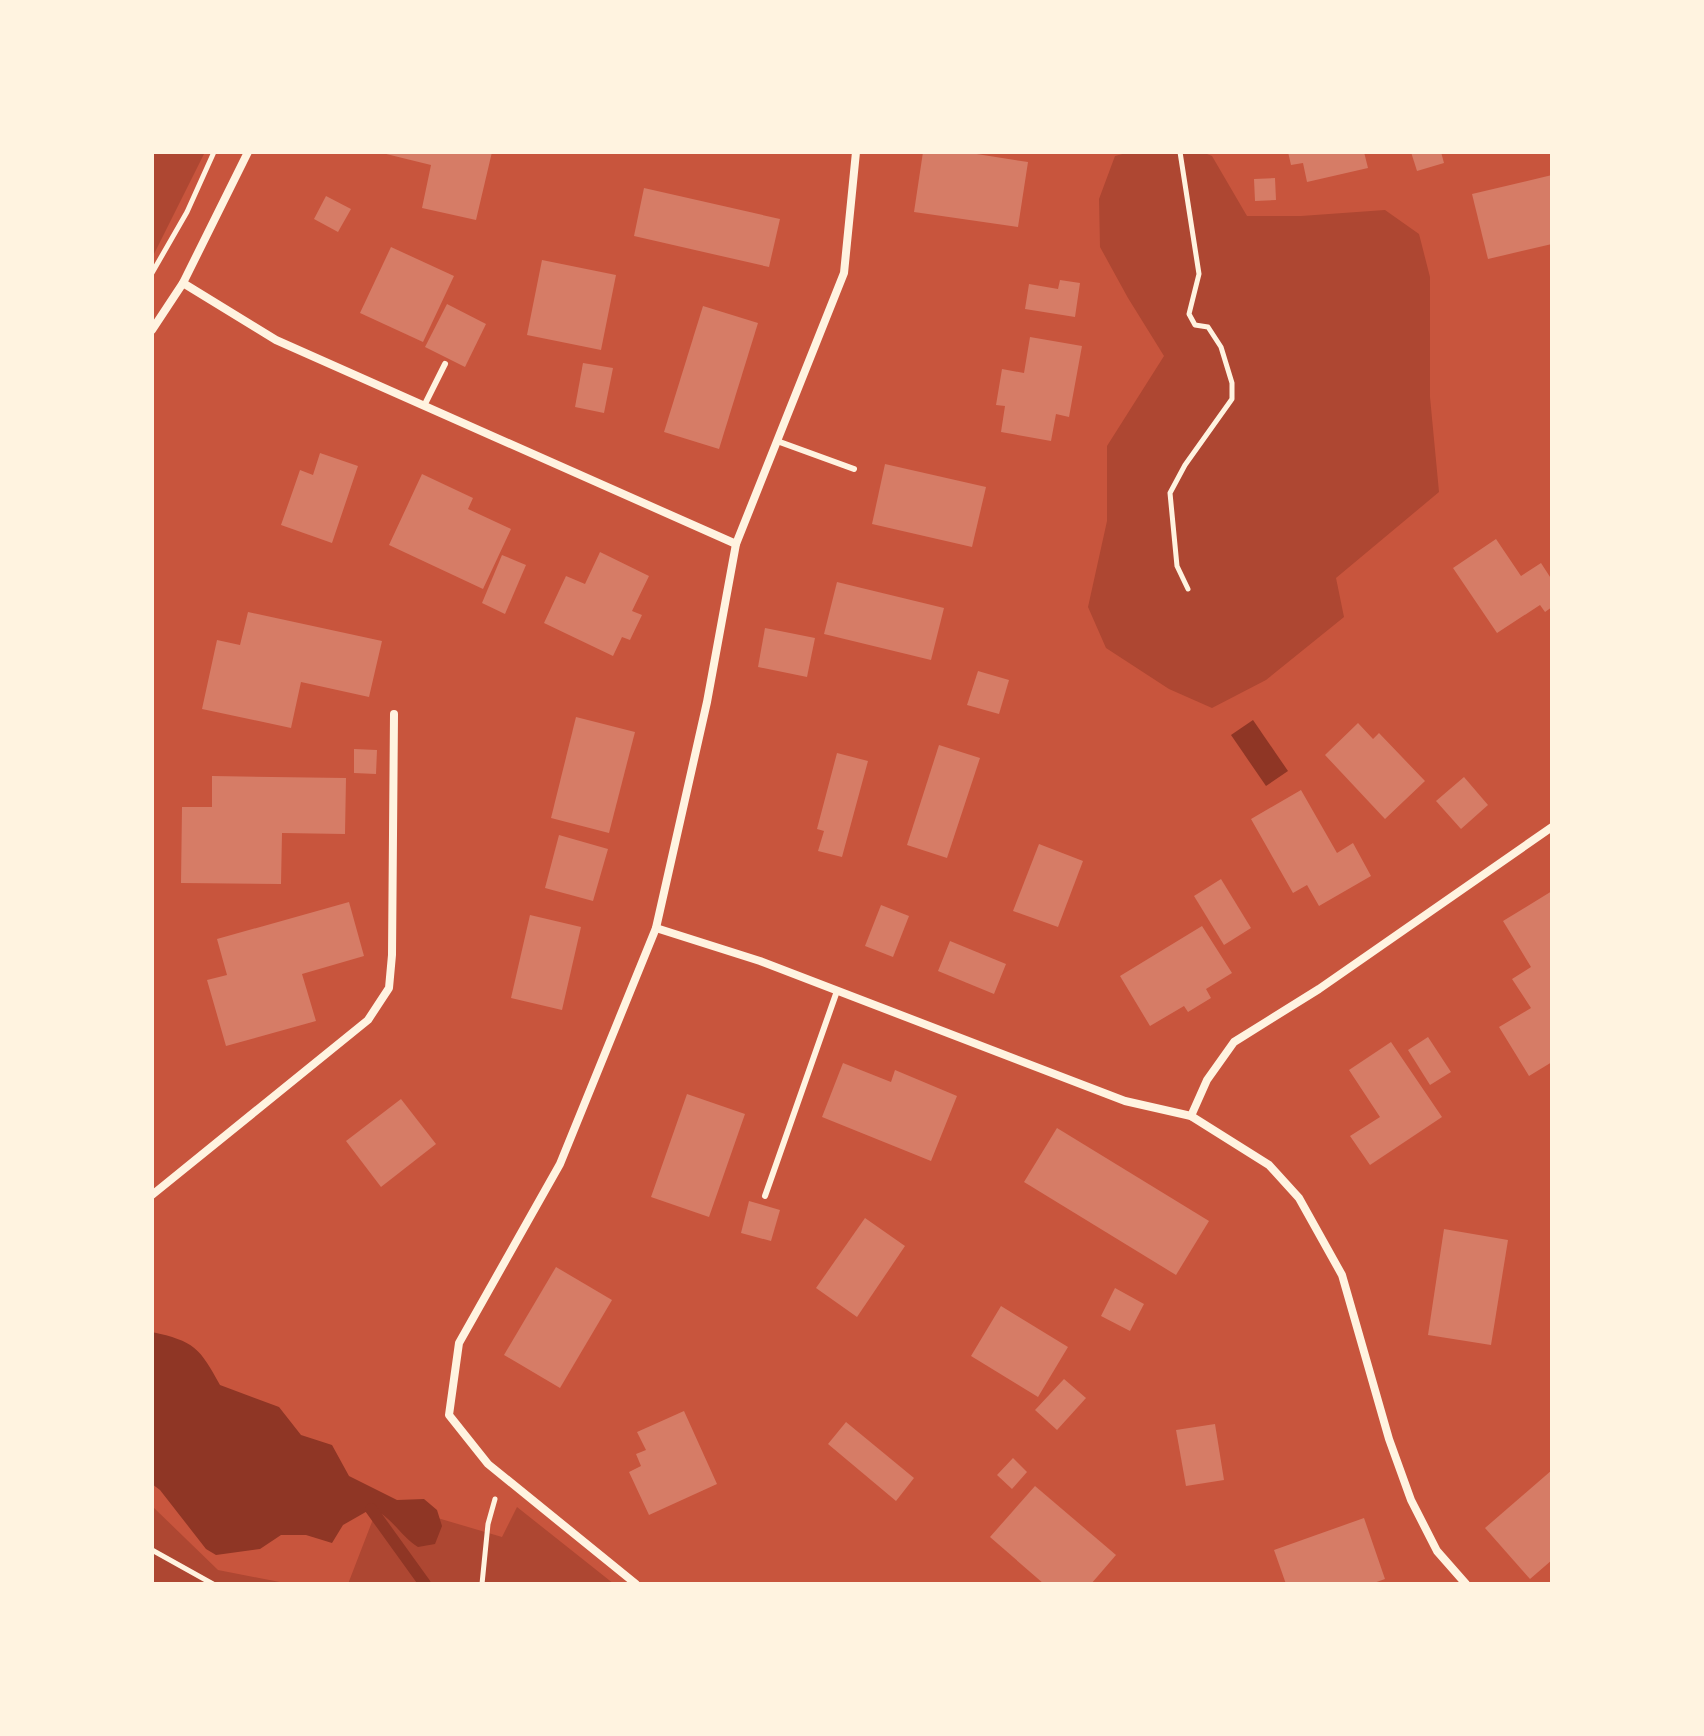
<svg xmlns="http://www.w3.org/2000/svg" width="1704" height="1736" viewBox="0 0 1704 1736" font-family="'PT Serif',serif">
  <rect width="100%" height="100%" fill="#c8553d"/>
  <g fill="#ae4732">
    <polygon points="152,152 205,152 152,258"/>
    <polygon points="1130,152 1202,152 1212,156 1247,216 1301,216 1385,210 1419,234 1430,277 1430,397 1439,492 1336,578 1344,617 1266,680 1212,708 1169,689 1106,648 1088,607 1107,521 1107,446 1164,356 1128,298 1100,247 1099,199 1115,156"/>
    <polygon points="380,1501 502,1537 517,1507 614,1584 348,1584"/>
    <polygon points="152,1506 218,1570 290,1584 152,1584"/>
  </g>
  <g fill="#8f3625">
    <polygon points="1253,720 1288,771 1266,786 1231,735"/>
    <path d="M152,1332C194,1341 200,1348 220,1385L279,1407L301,1435L332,1445L349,1476L397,1500L424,1499L437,1510L442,1526L435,1544L418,1547C401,1537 389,1513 371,1509L343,1525L332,1543L306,1535H281L260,1549L216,1555L206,1549L160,1490L152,1484Z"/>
  </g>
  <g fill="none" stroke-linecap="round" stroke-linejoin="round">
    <polyline stroke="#8f3625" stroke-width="12" points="371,1509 425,1584"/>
  </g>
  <g fill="#d67c66">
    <polygon points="378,152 492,152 476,220 422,208 431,165"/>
    <polygon points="923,152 964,152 1028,162 1018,227 914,212"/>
    <polygon points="1288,152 1364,152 1368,168 1307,182 1303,163 1291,165"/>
    <polygon points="1411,152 1441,152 1444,163 1417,171"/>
    <polygon points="1552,175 1552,244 1488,259 1472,194"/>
    <polygon points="1275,178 1276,200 1255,201 1254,179"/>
    <polygon points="644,188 780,219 769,267 634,236"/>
    <polygon points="326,196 351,209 338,232 314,219"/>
    <polygon points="391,247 454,276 423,342 360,313"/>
    <polygon points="542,260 616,275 601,350 527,335"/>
    <polygon points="1060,280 1080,283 1075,317 1025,309 1029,284 1058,289"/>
    <polygon points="447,304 486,324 465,367 425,347"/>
    <polygon points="703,306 758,323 719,449 664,432"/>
    <polygon points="1030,337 1082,346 1069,417 1056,414 1051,441 1001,432 1005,406 996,405 1002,369 1024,373"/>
    <polygon points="583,363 613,368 604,413 575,407"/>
    <polygon points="320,453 358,466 332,543 281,525 300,470 313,475"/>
    <polygon points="885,464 986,487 972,547 872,524"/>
    <polygon points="422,474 473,498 468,509 511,529 483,589 389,545"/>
    <polygon points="1496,539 1521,576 1541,563 1552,580 1552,607 1545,612 1540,605 1497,633 1453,568"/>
    <polygon points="600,552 649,576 632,611 642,615 630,640 622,637 613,656 544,623 566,576 585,584"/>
    <polygon points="502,555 526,565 505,614 482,603"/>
    <polygon points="837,582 944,608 931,660 824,634"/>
    <polygon points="248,612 382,641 369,697 301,682 291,728 202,709 217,640 240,645"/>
    <polygon points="765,628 815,638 807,677 758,667"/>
    <polygon points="978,671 1009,680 999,714 967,705"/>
    <polygon points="576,717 635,732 609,833 551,818"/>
    <polygon points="1358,723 1373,739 1379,733 1425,781 1385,819 1325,755"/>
    <polygon points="939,745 980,758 947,858 907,845"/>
    <polygon points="354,749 377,750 376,774 354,773"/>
    <polygon points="837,753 868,761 842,857 818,851 824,831 817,829"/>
    <polygon points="212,776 346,778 345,834 282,833 281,884 181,883 182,807 212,807"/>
    <polygon points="1464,777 1488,805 1461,829 1436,801"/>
    <polygon points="1301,790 1337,853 1353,843 1371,876 1319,906 1307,885 1293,893 1251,819"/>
    <polygon points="559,835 608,849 593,901 545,888"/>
    <polygon points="1039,844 1083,861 1058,927 1013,911"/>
    <polygon points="1221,879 1251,928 1224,945 1194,896"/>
    <polygon points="1552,891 1552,1062 1529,1076 1499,1027 1531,1008 1512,979 1531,967 1503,921"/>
    <polygon points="349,902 364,956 302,974 316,1021 226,1046 207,980 227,975 217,939"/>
    <polygon points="881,905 909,916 893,957 865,946"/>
    <polygon points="530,915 581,927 562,1010 511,998"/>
    <polygon points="1202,926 1232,973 1206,989 1211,998 1188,1012 1184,1006 1150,1026 1120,976"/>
    <polygon points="950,941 1006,964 994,994 938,971"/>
    <polygon points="1428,1037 1451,1072 1430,1085 1408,1050"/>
    <polygon points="1391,1042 1442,1117 1370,1165 1350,1136 1380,1117 1349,1070"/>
    <polygon points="843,1063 891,1082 895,1070 957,1096 931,1161 822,1117"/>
    <polygon points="687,1094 745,1114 709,1217 651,1197"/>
    <polygon points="401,1099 436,1144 381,1187 346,1141"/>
    <polygon points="1057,1128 1209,1221 1176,1275 1024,1182"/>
    <polygon points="749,1201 780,1210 771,1241 741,1233"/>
    <polygon points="865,1218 905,1246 857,1317 816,1288"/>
    <polygon points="1444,1229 1508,1240 1491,1345 1428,1335"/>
    <polygon points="556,1267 612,1300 560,1388 504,1355"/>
    <polygon points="1115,1288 1144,1304 1130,1331 1101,1316"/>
    <polygon points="1001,1306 1068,1347 1038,1397 971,1356"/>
    <polygon points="1064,1379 1086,1398 1057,1430 1035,1410"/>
    <polygon points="684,1411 717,1484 649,1515 629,1472 641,1466 636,1454 646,1450 637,1432"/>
    <polygon points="846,1422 914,1478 896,1501 828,1444"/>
    <polygon points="1215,1424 1224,1480 1186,1486 1176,1430"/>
    <polygon points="1013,1458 1027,1472 1012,1489 997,1475"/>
    <polygon points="1552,1470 1552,1560 1530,1579 1485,1528"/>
    <polygon points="1035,1486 1116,1555 1091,1584 1044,1584 990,1537"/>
    <polygon points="1364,1518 1385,1579 1371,1584 1286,1584 1274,1550"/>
  </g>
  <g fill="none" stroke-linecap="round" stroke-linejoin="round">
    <g stroke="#fff3e0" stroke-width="5">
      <polyline points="1180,152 1199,274 1189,314 1195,325 1208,327 1221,347 1232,383 1232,399 1185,465 1170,493 1177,566 1188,589"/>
      <polyline points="152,273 187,212 214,152"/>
      <polyline points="152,1550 213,1584"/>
      <polyline points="482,1584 488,1524 495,1499"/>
    </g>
    <g stroke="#fff3e0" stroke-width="6">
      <polyline points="424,406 445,364"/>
      <polyline points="777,441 854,469"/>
      <polyline points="765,1196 837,991"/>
    </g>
    <g stroke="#fff3e0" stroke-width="8">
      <polyline points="183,283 276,340 736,544"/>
      <polyline points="152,330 183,283 248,152"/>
      <polyline points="656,928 760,961 1125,1101 1191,1116 1269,1165 1299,1198 1342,1275 1389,1439 1411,1500 1437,1551 1466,1584"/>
      <polyline points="1191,1116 1207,1080 1234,1042 1319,989 1552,827"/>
      <polyline points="152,1195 368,1020 389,988 392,955 394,714"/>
      <polyline points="636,1584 488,1464 449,1415 459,1343 560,1164 656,928 707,702 736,544 844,273 856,152"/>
    </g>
  </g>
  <rect width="1704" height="1736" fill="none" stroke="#fff3e0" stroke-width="308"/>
</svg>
